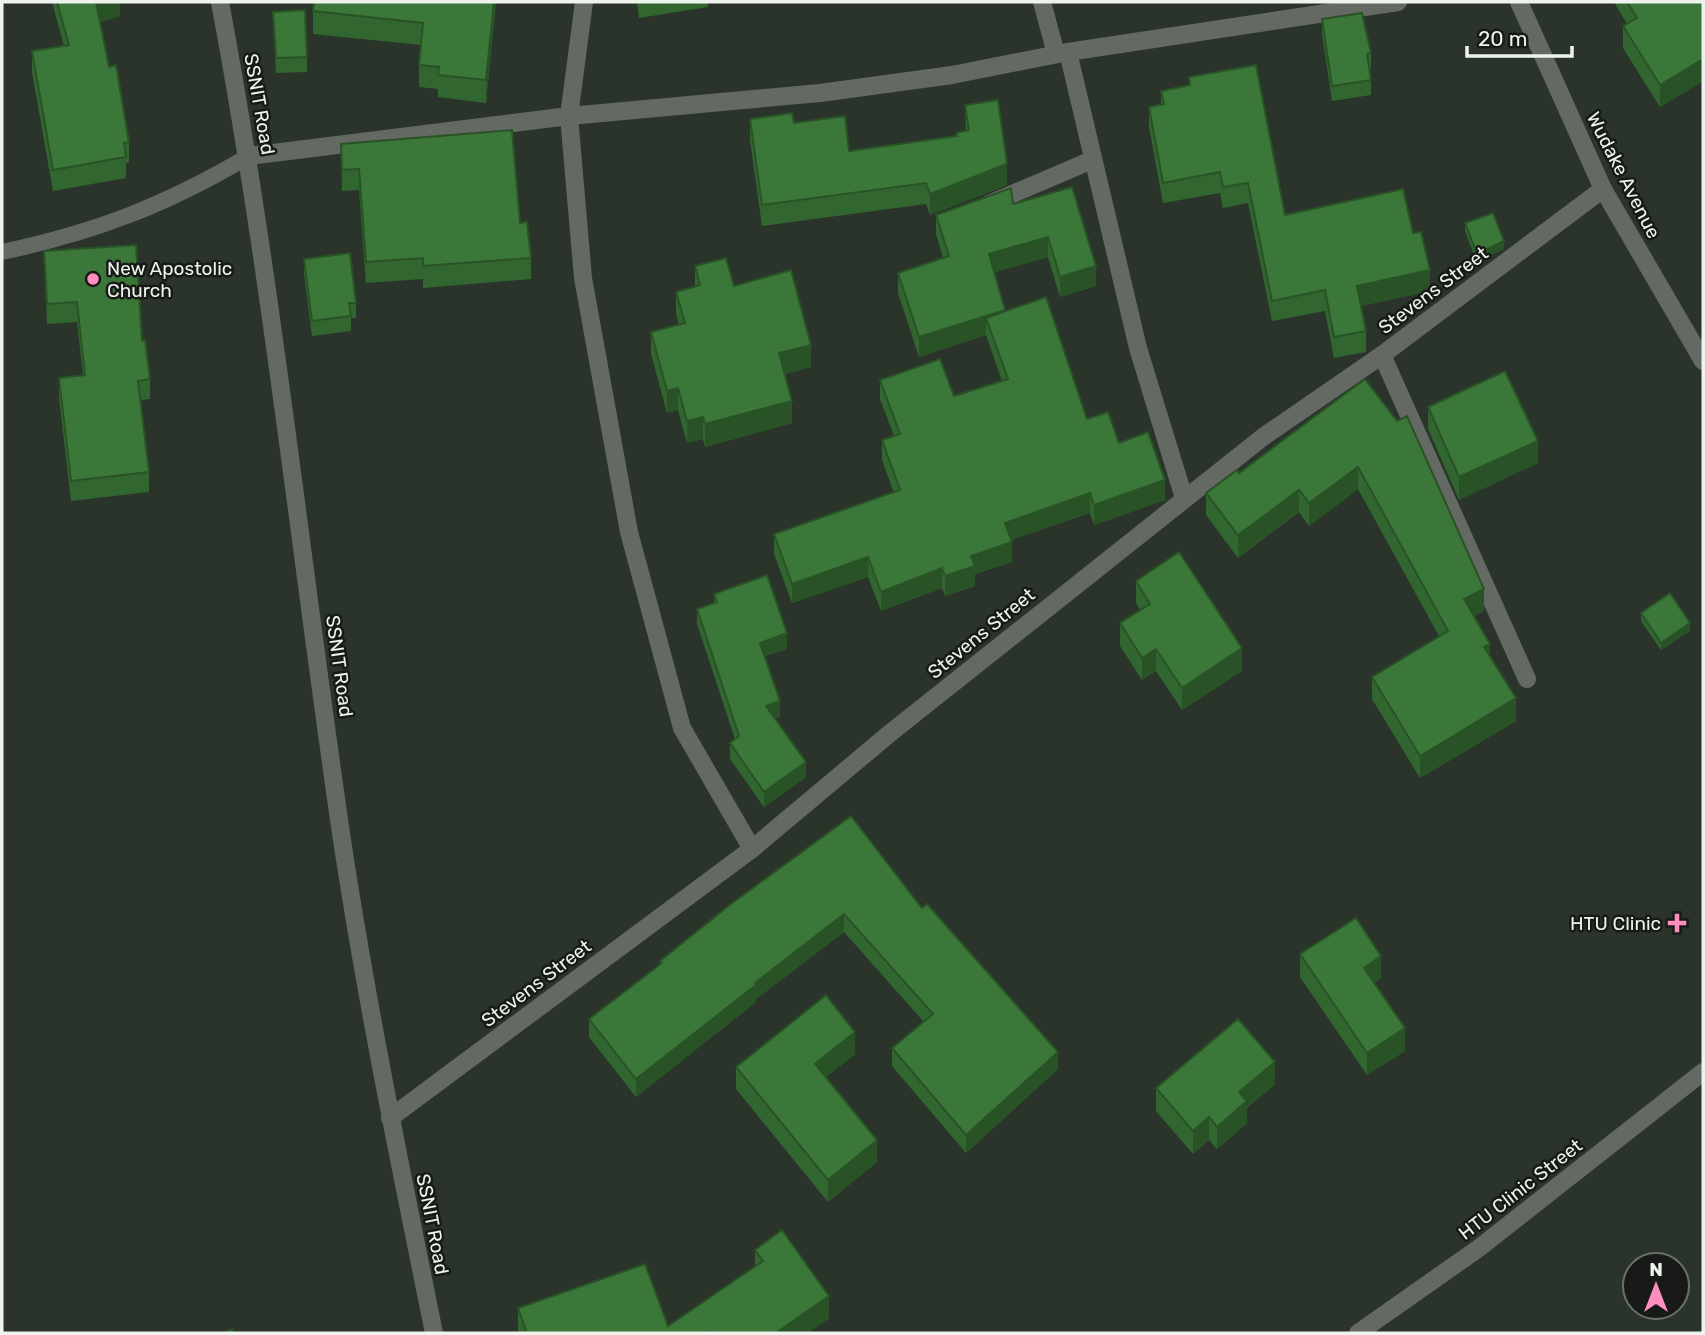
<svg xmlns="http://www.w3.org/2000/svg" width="1705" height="1335" viewBox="0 0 1705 1335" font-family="Rubik,sans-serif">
  <rect width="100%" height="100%" fill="#2b342b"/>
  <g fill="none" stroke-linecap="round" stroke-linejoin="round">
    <path stroke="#646964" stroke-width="16" d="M2,252C96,232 166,205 249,156"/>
    <g stroke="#646964" stroke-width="18">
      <path d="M220,2C272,280 301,561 342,840C367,1005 401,1170 434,1333"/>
      <polyline points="584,2 569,116 583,278 629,532 682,728 752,849"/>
      <polyline points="1042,2 1056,54"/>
      <polyline points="1519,2 1603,189 1703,361"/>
      <polyline points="1068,52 1138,348 1184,498"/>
      <polyline points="249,156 569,116 820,93 952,75 1068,52 1398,2"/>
      <polyline points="989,204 1092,160"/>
      <polyline points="1382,355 1527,679"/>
      <polyline points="390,1118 752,849 889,734 1263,437 1382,355 1603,189"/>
      <polyline points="1358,1333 1479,1248 1703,1072"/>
    </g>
  </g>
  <g fill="#326630">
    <polygon points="52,2 120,2 120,16 100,22 109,67 129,142 129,163 126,163 126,178 53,191 32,72 32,51 64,46"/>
    <polygon points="496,2 486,103 438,97 438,89 419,87 419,65 421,45 313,34 313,11"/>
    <polygon points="637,2 708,2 708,7 639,18"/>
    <polygon points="1614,2 1703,2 1703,81 1660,107 1623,48 1623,26 1627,24"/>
    <polygon points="273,12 307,57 307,72 276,73"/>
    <polygon points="1322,19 1371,53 1371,68 1369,69 1371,80 1371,95 1332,101 1322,34"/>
    <polygon points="1189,77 1285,215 1413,233 1430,291 1361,306 1366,331 1366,352 1334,358 1325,311 1272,321 1248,203 1223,208 1220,193 1163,203 1149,127 1149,107 1161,104 1161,91 1189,85"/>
    <polygon points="965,105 1007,185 930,215 926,204 762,226 750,140 750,119 794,123 849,151 956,136 956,133 966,131"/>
    <polygon points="341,144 520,223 531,258 531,279 423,288 423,279 366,283 359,190 342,191"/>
    <polygon points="1013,204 1096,286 1060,297 1048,257 994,272 1005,311 1087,419 1119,443 1165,500 1094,525 1090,513 1011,540 1012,562 975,574 975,586 945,596 942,588 881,611 868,577 792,603 774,554 774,534 894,493 882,460 882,440 894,436 880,399 880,380 954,396 1002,381 986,335 919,357 898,293 898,273 943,258 936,234 936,215"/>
    <polygon points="1465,223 1504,249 1477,262 1465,231"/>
    <polygon points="44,251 142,341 150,379 150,399 140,400 149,472 149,492 71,501 59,398 59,378 83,375 77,322 47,324"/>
    <polygon points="304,259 356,303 356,318 351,318 351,331 312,336 304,274"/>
    <polygon points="695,266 734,286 811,367 785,374 792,423 705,447 703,439 687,443 678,410 667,413 651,354 651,332 679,325 676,314 676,292 695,286"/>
    <polygon points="1365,379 1484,611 1474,616 1516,721 1420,778 1372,699 1372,677 1439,636 1358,489 1309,526 1299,512 1238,558 1206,515 1206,493 1239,473"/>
    <polygon points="1428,407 1538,463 1459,500 1428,429"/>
    <polygon points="1136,581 1242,671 1182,710 1156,671 1142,680 1120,646 1120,623 1140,610 1136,603"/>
    <polygon points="714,594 787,649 764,656 780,717 775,718 806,777 764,807 730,759 730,743 735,739 697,624 697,609 714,603"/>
    <polygon points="1641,613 1690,631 1661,650 1641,621"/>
    <polygon points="731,904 922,908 1058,1069 966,1153 892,1066 892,1048 924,1022 844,932 756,999 756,1002 636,1097 589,1037 589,1019 660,965 660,961"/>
    <polygon points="1300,954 1381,978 1374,983 1405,1051 1367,1075 1300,977"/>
    <polygon points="855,1054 826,1077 877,1162 828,1202 736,1089 736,1067"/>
    <polygon points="1275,1084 1247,1108 1247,1123 1217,1149 1209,1140 1193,1154 1156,1111 1156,1088"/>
    <polygon points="755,1250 829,1318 808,1333 519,1333 518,1331 518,1308 668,1326 755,1266"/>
  </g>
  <g fill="#295327">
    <polygon points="96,2 120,2 120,16 96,23"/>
    <polygon points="494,2 496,2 486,103 486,80"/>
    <polygon points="1703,59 1703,81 1660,107 1660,85"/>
    <polygon points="1007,164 1007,185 930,215 930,194"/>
    <polygon points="1048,237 1048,257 989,274 989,254"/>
    <polygon points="1504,241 1504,249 1477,262 1477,254"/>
    <polygon points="1096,266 1096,286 1060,297 1060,277"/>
    <polygon points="1430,270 1430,291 1357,307 1357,286"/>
    <polygon points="1005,310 1005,329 986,318 986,335 919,357 919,337"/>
    <polygon points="811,345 811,367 779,376 779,353"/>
    <polygon points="678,388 678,410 667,413 667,391"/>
    <polygon points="792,401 792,423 705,447 705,424"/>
    <polygon points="703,417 703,439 687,443 687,421"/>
    <polygon points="1538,441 1538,463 1459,500 1459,477"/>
    <polygon points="1358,467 1358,489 1309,526 1309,503"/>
    <polygon points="1165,480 1165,500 1094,525 1094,505"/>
    <polygon points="1299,490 1299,512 1238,558 1238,535"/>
    <polygon points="1090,493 1090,513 1005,542 1005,523"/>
    <polygon points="1012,542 1012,562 975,574 975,586 945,596 945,576 971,556"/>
    <polygon points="868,557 868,577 792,603 792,584"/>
    <polygon points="942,568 942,588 881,611 881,592"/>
    <polygon points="1484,589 1484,611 1464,622 1464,599"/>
    <polygon points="1690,623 1690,631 1661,650 1661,643"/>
    <polygon points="787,633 787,649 760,658 760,643"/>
    <polygon points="1490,644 1490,666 1484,647"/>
    <polygon points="1242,648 1242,671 1182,710 1182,688"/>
    <polygon points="1156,649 1156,671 1142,680 1142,658"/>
    <polygon points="1516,698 1516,721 1420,778 1420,756"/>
    <polygon points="780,701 780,717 766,721 766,706"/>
    <polygon points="806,762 806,777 764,807 764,792"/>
    <polygon points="844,914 844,932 756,999 756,1002 636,1097 636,1079 755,983"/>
    <polygon points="1381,956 1381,978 1364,990 1364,968"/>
    <polygon points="1405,1028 1405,1051 1367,1075 1367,1053"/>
    <polygon points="855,1032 855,1054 815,1086 815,1064"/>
    <polygon points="1058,1052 1058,1069 966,1153 966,1135"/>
    <polygon points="1275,1062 1275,1084 1247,1108 1247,1123 1217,1149 1217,1127 1239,1092"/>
    <polygon points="1209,1117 1209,1140 1193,1154 1193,1131"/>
    <polygon points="877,1140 877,1162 828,1202 828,1180"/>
    <polygon points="829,1296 829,1318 808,1333 776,1333"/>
  </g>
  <g fill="#3a7738" stroke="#295327" stroke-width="2">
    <polygon points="57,2 99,2 96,2 109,67 116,65 129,142 124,143 126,157 53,170 32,51 69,45"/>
    <polygon points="314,2 494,2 486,80 438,75 439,67 419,65 423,23 313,11"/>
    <polygon points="1627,2 1703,2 1703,59 1660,85 1623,26 1637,18"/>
    <polygon points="305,10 307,57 276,58 273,12"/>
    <polygon points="1362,13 1371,53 1367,54 1371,80 1332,86 1322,19"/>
    <polygon points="1256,65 1285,215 1403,189 1413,233 1421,232 1430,270 1357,286 1366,331 1334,337 1325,290 1272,301 1248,183 1223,187 1220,172 1163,183 1149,107 1164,104 1161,91 1190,85 1189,77"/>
    <polygon points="998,100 1007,164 930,194 926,183 762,205 750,119 792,113 794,123 845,116 849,151 957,136 956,133 969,130 965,105"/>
    <polygon points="512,130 520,223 527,222 531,258 423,266 423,258 366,262 359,169 342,170 341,144"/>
    <polygon points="1072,187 1096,266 1060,277 1048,237 989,254 1005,310 919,337 898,273 949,256 936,215 1011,188 1013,204"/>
    <polygon points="1493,213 1504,241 1477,254 1465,223"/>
    <polygon points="136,245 142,341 145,340 150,379 138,381 149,472 71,481 59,378 85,375 77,302 47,304 44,251"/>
    <polygon points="350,253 356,303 349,303 351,316 312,321 304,259"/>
    <polygon points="726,258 734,286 791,270 811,345 779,353 792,401 705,424 703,417 687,421 678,388 667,391 651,332 685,323 676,292 700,285 695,266"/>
    <polygon points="1046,297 1087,419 1108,412 1119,443 1148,432 1165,480 1094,505 1090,493 1005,523 1012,542 971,556 975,566 945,576 942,568 881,592 868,557 792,584 774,534 900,490 882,440 900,434 880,380 940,359 954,396 1008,379 986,318"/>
    <polygon points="1505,371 1538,441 1459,477 1428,407"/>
    <polygon points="1365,379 1397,421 1407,416 1484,589 1464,599 1490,644 1484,647 1516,698 1420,756 1372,677 1448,631 1358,467 1309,503 1299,490 1238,535 1206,493 1237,470 1239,473"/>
    <polygon points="1179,552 1242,648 1182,688 1156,649 1142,658 1120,623 1150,604 1136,581"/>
    <polygon points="767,575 787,633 760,643 780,701 766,706 806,762 764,792 730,743 739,736 697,609 717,602 714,594"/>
    <polygon points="1670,593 1690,623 1661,643 1641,613"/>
    <polygon points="851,816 922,908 927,904 1058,1052 966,1135 892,1048 933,1014 844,914 755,983 756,985 636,1079 589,1019 662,963 660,961 731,904"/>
    <polygon points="1356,918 1381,956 1364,968 1405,1028 1367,1053 1300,954"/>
    <polygon points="826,995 855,1032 815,1064 877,1140 828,1180 736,1067"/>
    <polygon points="1238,1019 1275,1062 1239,1092 1247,1101 1217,1127 1209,1117 1193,1131 1156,1088"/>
    <polygon points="782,1230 829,1296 776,1333 712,1333 711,1332 706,1333 527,1333 518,1308 645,1264 668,1326 763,1261 755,1250"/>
    <polygon points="232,1329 233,1333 222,1333"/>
  </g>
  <g fill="#fd8ebf" stroke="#171a16" stroke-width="2.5">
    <circle cx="93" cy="279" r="7"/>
    <path d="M1673.5 912.5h7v7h7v7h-7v7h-7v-7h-7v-7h7z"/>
  </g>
  <g text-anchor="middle" stroke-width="5" stroke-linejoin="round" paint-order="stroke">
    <g font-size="19" fill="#eef3ed" stroke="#171a16">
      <text transform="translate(260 104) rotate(80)" y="7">SSNIT Road</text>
      <text transform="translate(1624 175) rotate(63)" y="7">Wudake Avenue</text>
      <text transform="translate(1433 290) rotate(-37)" y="7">Stevens Street</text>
      <text transform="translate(981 633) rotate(-39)" y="7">Stevens Street</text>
      <text transform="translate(340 666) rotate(82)" y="7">SSNIT Road</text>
      <text transform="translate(536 983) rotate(-37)" y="7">Stevens Street</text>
      <text transform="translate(1520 1189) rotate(-38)" y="7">HTU Clinic Street</text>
      <text transform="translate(433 1224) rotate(79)" y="7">SSNIT Road</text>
    </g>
    <g font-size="19" fill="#eef3ed" stroke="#171a16" text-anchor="start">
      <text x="107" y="275">New Apostolic<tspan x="107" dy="22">Church</tspan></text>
      <text x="1661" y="930" text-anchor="end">HTU Clinic</text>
    </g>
  </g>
  <rect width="1705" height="1335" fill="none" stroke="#eef3ed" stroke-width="7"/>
  <g transform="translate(1656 1286)"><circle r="33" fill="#171a16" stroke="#6d716c" stroke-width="2"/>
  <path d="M0-5L12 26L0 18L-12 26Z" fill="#fd8ebf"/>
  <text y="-10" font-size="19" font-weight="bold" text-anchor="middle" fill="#eef3ed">N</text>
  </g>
  <path d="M1467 46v10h105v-10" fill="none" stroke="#eef3ed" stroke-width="3.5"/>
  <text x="1478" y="46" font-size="21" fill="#eef3ed" stroke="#171a16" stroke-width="5" paint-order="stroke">20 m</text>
</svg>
